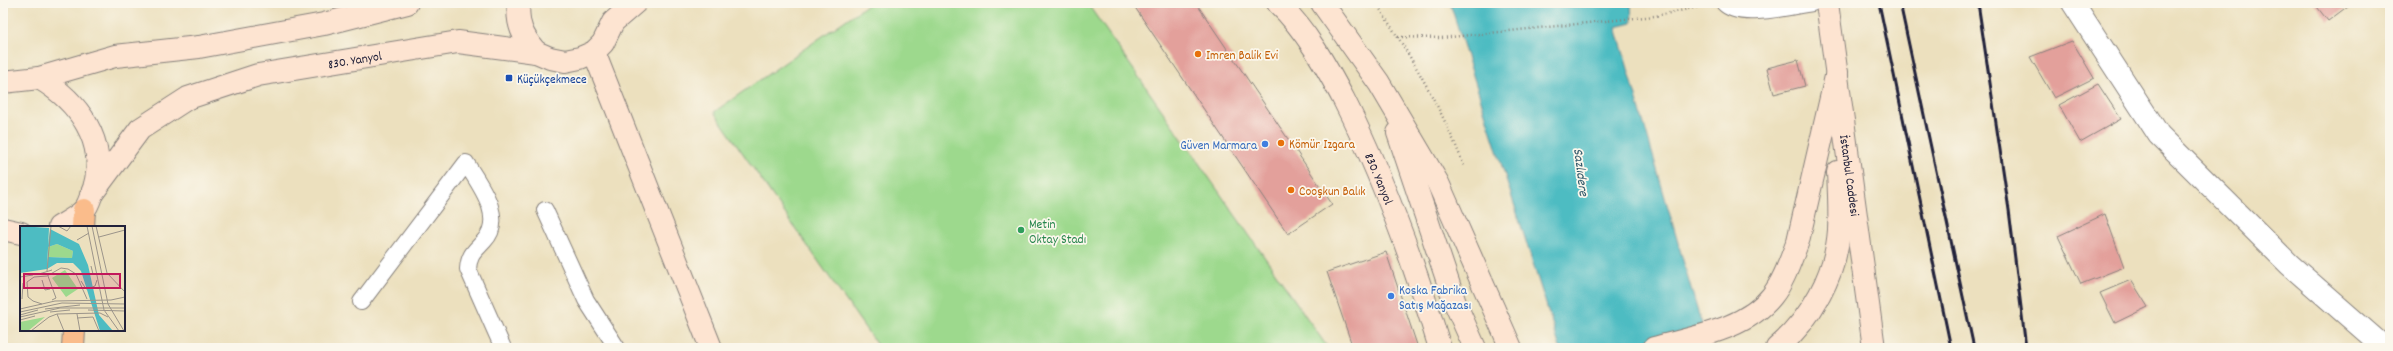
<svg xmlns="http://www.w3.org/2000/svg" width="2393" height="351" viewBox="0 0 2393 351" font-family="Dekko,sans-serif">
  <rect width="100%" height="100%" fill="#fbf7ec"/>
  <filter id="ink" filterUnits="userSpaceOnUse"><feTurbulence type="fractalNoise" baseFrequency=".025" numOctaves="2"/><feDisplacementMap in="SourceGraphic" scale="8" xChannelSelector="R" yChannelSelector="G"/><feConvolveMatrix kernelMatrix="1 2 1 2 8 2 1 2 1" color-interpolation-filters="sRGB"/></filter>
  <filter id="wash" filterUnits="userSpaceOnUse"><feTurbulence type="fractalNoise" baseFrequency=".012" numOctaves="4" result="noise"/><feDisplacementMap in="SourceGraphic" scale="16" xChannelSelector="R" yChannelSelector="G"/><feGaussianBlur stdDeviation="0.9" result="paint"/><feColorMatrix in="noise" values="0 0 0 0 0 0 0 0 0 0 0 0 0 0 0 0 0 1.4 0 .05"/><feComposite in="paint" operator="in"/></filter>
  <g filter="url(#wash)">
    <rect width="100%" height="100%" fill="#ece0be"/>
    <polygon fill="#9dd98d" stroke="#607e64" points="870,3 1087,3 1328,348 879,348 714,112"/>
    <polygon fill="#4dbcc2" stroke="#386f7e" points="1450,3 1631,3 1632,23 1616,27 1697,309 1710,348 1560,348"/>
    <g id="blocks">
      <g fill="#e3a09b">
        <polygon points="1132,3 1196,3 1332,204 1288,234"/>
        <polygon points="2314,3 2352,3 2328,21"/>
        <polygon points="2072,41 2094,78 2054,98 2030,57"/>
        <polygon points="1798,60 1805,86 1774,94 1767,68"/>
        <polygon points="2098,84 2121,119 2080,142 2059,105"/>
        <polygon points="2105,214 2124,267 2081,284 2058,236"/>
        <polygon points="1386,252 1418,348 1353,348 1327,272"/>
        <polygon points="2131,280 2148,307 2115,323 2100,293"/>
      </g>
    </g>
  </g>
  <g filter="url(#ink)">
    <use href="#blocks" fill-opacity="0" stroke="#87817c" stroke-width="1"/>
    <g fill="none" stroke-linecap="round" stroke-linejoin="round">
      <g stroke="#87817c" stroke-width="18">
        <g id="service">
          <path d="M1724,3C1740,20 1789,6 1812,3"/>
          <polyline points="545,210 586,300 617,348"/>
          <path d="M361,302L466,163C479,184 506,218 484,241C475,251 469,254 468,269L503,348"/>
        </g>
      </g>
      <g stroke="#87817c" stroke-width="24">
        <polyline id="tertiary" points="2073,3 2159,135 2290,265 2385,348"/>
      </g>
      <g stroke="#87817c" stroke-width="24">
        <g id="secondary">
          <path d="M519,3C516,23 523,37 536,52"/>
          <path id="s1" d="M1278,3C1306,30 1326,66 1344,100C1384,179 1414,263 1440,348"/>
          <polyline points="1322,3 1379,83 1438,183 1511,348"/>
          <path id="s2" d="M1827,3L1874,348"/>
          <polyline points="594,52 711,348"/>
          <path d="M39,78C78,101 108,141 94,188C91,195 89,205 84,210C77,217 67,222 59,227"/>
          <polyline points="3,82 39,78 115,56 199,47 324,24 407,3"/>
          <polyline points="1398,133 1455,303 1475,348"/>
          <path id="s3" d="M91,195L140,129L188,98L258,75L458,42L536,52L550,58L565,61L580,58L594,52L603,43L613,22L635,3"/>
          <polyline points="3,229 21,233"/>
          <path d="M1654,348C1693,337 1745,330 1772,296C1784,281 1791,259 1798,241L1837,72"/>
          <path d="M1777,348C1811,319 1836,275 1839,230C1840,210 1839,191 1838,172"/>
        </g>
      </g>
      <g stroke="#87817c" stroke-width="24">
        <g id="primary">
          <polyline points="83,227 84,210"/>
          <polyline points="73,348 74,330"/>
        </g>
      </g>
      <g stroke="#87817c" stroke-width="2.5" stroke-dasharray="1 3" stroke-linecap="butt">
        <path d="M1376,3C1410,55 1442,108 1464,166"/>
        <polyline points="1398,37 1441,38 1655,16 1698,7"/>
      </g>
      <use href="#service" stroke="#fff" stroke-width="16"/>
      <use href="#tertiary" stroke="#fff" stroke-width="22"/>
      <use href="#secondary" stroke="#fde4d1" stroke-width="22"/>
      <use href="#primary" stroke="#fabc8b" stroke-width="22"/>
      <g stroke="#22223b" stroke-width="3">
        <polyline points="1879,3 1951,348"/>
        <polyline points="1900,3 1974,348"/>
        <polyline points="1978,3 2009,210 2026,348"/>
      </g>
    </g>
  </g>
  <g fill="#e8710a" stroke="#fbf7ec" stroke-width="1.5">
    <circle cx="1198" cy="54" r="4"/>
    <circle cx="1281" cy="143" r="4"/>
    <circle cx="1291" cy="190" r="4"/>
  </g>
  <rect fill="#1a4fb4" stroke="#fbf7ec" stroke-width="1.5" x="505" y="74" width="8" height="8" rx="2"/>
  <g fill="#3f7fe0" stroke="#fbf7ec" stroke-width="1.5">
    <circle cx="1265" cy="144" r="4"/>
    <circle cx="1391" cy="296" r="4"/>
  </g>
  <circle fill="#2e9e5b" stroke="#fbf7ec" stroke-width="1.5" cx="1021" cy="230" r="4"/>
  <g text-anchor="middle" stroke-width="3.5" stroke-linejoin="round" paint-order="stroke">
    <g font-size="13" fill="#c56008" stroke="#fbf7ec" text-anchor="start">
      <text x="1206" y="59">Imren Balik Evi</text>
      <text x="1289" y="148">Kömür Izgara</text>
      <text x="1299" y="195">Cooşkun Balık</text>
    </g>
    <g font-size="13" fill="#22223b" stroke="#fbf7ec">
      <text dy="5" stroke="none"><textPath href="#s3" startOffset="311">830. Yanyol</textPath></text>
      <text dy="5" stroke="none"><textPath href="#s2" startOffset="174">İstanbul Caddesi</textPath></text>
      <text dy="5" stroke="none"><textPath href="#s1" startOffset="204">830. Yanyol</textPath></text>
    </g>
    <g font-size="13" fill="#164399" stroke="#fbf7ec" text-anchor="start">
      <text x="517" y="83">Küçükçekmece</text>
    </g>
    <g font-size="13" fill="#366cbe" stroke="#fbf7ec" text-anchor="end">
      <text x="1257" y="149">Güven Marmara</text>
      <text x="1399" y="294" text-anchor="start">Koska Fabrika<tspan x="1399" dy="15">Satış Mağazası</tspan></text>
    </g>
    <g font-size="13" fill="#27864d" stroke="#fbf7ec" text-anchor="start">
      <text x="1029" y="228">Metin<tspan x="1029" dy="15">Oktay Stadı</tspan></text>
    </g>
    <g font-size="14" font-style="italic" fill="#31586a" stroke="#fbf7ec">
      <text transform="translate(1582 172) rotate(83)" y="5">Sazlıdere</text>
    </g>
  </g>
  <g transform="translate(20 226)">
    <rect width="105" height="105" fill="#ece0be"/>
    <path d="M37,18L53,25L52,32L28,31V21ZM45,44L58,63L46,71L32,52ZM25,91L8,105H0V96Z" fill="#9dd98d"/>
    <path d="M0,0L29,2L27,43L0,47ZM30,3L59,18L68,39L79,89L93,105H80L61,45L53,37H37L27,43L28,31L52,32L53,25L37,18L28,21Z" fill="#4dbcc2"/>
    <path fill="none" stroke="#9b948a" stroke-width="1" d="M38,0L47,5L51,0M67,0L84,84L99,105M72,0L88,78L104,105M76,0L87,47L105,66M79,11L105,4M57,14L69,7M71,40L73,48H77M27,45L31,0M19,48L32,44M28,50L36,72L32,74M0,51L13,49M22,54L25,64L30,63M61,55L66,63L75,60L77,54M2,73L3,57M22,78L13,75L8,71L7,56L14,51L27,50L41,42L48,43L56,48L67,73M0,83L35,75L91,74L105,71M25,83L60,79M68,84L105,85M0,86L42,77L105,78M30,86L50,84M37,88L44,105M57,88L60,105M0,89L18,84M0,91L40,82H105M57,92L73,91L79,105M0,94L15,90M11,105L29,91L37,88L80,87L88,91"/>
    <path fill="#c2185b" fill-opacity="0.15" stroke="#c2185b" stroke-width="2" d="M4,48H100V62H4Z"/>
    <rect width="105" height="105" fill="none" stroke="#22223b" stroke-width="2"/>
  </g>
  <rect width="2393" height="351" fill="none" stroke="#fbf7ec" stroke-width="16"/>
</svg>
